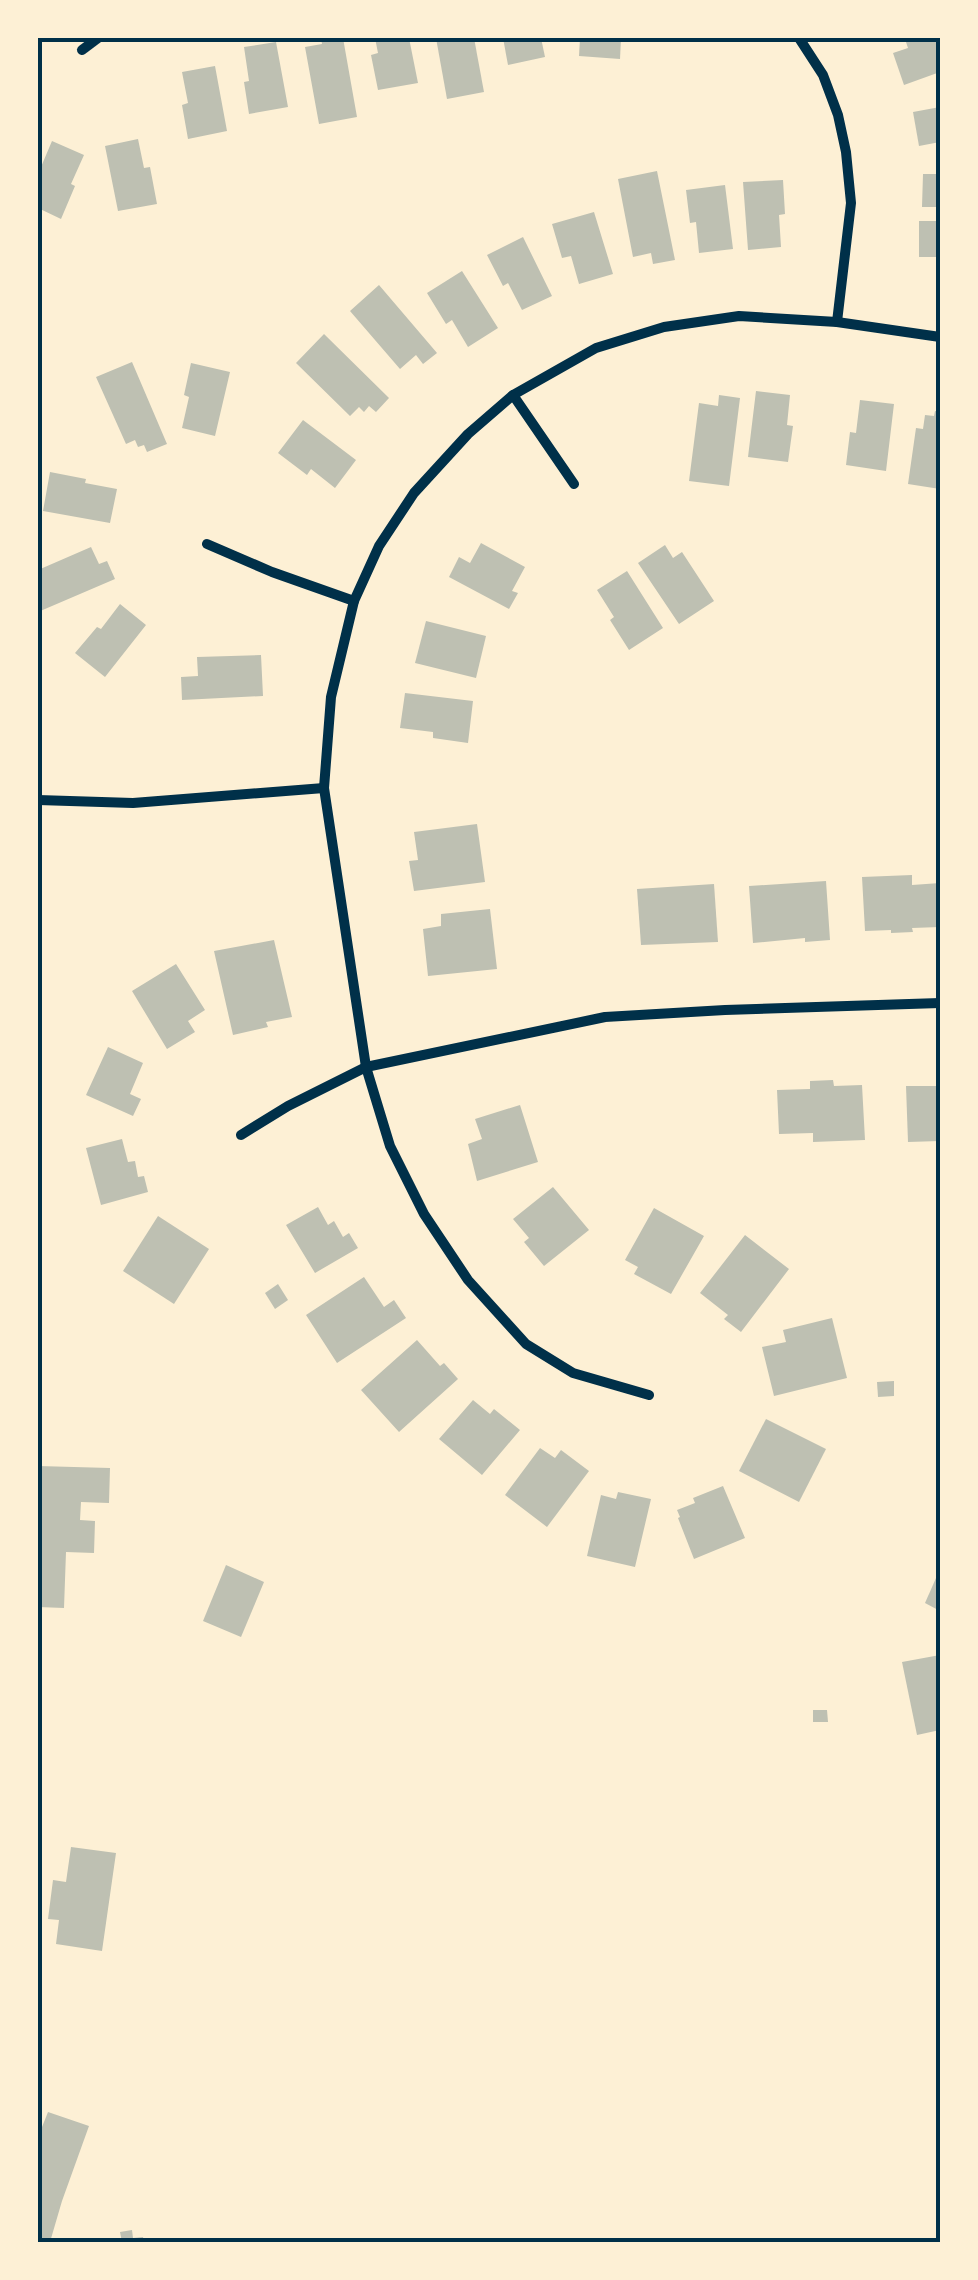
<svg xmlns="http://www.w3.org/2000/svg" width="978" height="2280" viewBox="0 0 978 2280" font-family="'Sofia Sans Condensed',sans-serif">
  <rect width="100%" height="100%" fill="#fdf0d5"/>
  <g fill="#bec0b2">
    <polygon points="321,38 343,38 357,117 319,124 305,47 322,44"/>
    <polygon points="375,38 409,38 418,83 378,90 371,55 378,53"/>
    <polygon points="436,38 474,38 484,92 447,99"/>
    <polygon points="503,38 541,38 545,57 508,65"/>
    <polygon points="580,38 621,38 620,59 579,56"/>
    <polygon points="918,38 940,38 940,72 904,85 893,53 908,48 906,42"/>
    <polygon points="276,42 288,107 249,114 244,82 249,81 244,47"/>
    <polygon points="215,66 227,131 188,139 182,105 188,103 182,72"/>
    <polygon points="940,107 940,142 919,146 913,112"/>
    <polygon points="138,139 144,168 150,167 157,204 118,211 105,146"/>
    <polygon points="52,141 84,155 71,184 75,186 61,219 38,208 38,174"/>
    <polygon points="657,171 675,260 653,264 651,253 633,257 618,179"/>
    <polygon points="923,174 940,174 940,207 922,207"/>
    <polygon points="783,180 785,214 779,215 781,247 748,250 743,182"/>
    <polygon points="725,185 733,249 699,253 696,222 690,223 686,190"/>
    <polygon points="594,212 613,274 579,284 571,256 562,258 552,224"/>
    <rect x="919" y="221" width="21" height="36"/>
    <polygon points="523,237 552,296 522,310 508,283 503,286 487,255"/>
    <polygon points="462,271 498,328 468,347 452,320 446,324 427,293"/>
    <polygon points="379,285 437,353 423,364 416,355 400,369 350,311"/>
    <polygon points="324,334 389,398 376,412 369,406 364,412 359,407 350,416 296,363"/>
    <polygon points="132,362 167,444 147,452 144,445 138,447 135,440 126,444 96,377"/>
    <polygon points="191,363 230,372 215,436 182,428 189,397 184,395"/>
    <polygon points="756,391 790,395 787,425 793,426 788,462 748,457"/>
    <polygon points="719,395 740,398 729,486 689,481 699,403 718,406"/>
    <polygon points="860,400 894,404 886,471 846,465 850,432 856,433"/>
    <polygon points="935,411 940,412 940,489 908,484 916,428 923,429 925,415 934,416"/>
    <polygon points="303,420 356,460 335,488 311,469 307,475 278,453"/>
    <polygon points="50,472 86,479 85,483 117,489 110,523 43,511"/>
    <polygon points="481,543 525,567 512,591 518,593 509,609 449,577 459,557 470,563"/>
    <polygon points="665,545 673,558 682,552 714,601 679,624 638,563"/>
    <polygon points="91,547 99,564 107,561 115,579 38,612 38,570"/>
    <polygon points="627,571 663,628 629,650 610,620 614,617 597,590"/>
    <polygon points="120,604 146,625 105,677 75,653 97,627 101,629"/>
    <polygon points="426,621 486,636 476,678 415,663"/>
    <polygon points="261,655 263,696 182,700 181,677 198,676 197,657"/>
    <polygon points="405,693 473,701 468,743 433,738 433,732 400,728"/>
    <polygon points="477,824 485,882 414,891 409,861 418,860 414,832"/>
    <polygon points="912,875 912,885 940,883 940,927 912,928 913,932 891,933 891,930 865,931 862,877"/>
    <polygon points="826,881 830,940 805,942 805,938 753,943 749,886"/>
    <polygon points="714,884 718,942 641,945 637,889"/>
    <polygon points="490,909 497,969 428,976 423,929 441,926 441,914"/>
    <polygon points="274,940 292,1017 266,1022 268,1027 233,1035 214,951"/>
    <polygon points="176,964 205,1010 188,1021 195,1032 167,1049 132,991"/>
    <polygon points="108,1047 143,1063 130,1094 141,1099 133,1116 86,1095"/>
    <polygon points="833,1080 834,1086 862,1085 865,1140 813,1142 813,1133 779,1134 777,1090 810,1089 810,1081"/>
    <polygon points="906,1086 940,1086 940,1141 908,1142"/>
    <polygon points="520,1105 538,1162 477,1181 468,1144 482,1139 475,1119"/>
    <polygon points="122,1139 128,1162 135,1161 138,1177 144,1176 148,1192 101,1205 86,1148"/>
    <polygon points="553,1187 589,1230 544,1266 524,1242 529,1238 513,1219"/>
    <polygon points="318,1207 328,1225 334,1221 343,1237 349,1233 358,1248 315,1273 286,1225"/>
    <polygon points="654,1208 704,1236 671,1294 634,1274 638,1267 625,1260"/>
    <polygon points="158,1216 209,1249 174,1304 123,1271"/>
    <polygon points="745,1235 789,1269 741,1332 724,1319 728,1315 700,1293"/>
    <polygon points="364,1277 384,1307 394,1300 406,1318 337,1363 306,1315"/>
    <polygon points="278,1284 288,1300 275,1309 265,1293"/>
    <polygon points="832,1318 847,1378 774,1396 762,1347 786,1342 783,1330"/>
    <polygon points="417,1340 440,1366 444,1363 458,1379 399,1432 361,1390"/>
    <polygon points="894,1381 894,1396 878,1397 877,1382"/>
    <polygon points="473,1400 490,1414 494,1409 520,1430 482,1475 439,1439"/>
    <polygon points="766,1419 826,1449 799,1502 739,1471"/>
    <polygon points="540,1448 555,1458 561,1450 589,1471 547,1527 505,1495"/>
    <polygon points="38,1466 110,1468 109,1503 81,1502 80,1520 95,1521 94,1553 66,1552 64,1608 38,1607"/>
    <polygon points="723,1486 745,1538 694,1559 678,1518 680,1517 677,1510 695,1503 693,1498"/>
    <polygon points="618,1492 651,1499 635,1567 587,1556 601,1495 616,1499"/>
    <polygon points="226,1565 264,1582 241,1637 203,1621"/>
    <polygon points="940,1569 940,1611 925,1603"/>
    <polygon points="940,1655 940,1730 917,1735 902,1662"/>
    <polygon points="813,1710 827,1710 828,1722 813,1722"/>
    <polygon points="71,1847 116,1853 102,1951 56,1944 59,1920 48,1919 53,1880 66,1882"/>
    <polygon points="48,2112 89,2126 62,2201 50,2242 38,2242 38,2137"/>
    <polygon points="132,2230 133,2238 143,2237 144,2242 122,2242 120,2232"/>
  </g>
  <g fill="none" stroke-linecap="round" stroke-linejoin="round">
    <g stroke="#003049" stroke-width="10">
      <polyline points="799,38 823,75 838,115 846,152 851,203 837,322"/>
      <polyline points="82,50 98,38"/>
      <polyline points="513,395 574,484"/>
      <polyline points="207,544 272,572 354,601"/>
      <polyline points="38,800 133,803 324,788"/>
      <polyline points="241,1135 288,1106 366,1067 605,1017 725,1010 940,1003"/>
      <polyline points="649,1395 573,1373 526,1344 468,1280 424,1214 390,1146 366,1067 324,788 331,697 354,601 379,546 414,493 468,434 513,395 596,348 664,327 739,316 837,322 940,337"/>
    </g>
  </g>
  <rect width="978" height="2280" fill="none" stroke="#fdf0d5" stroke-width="80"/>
  <rect x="40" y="40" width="898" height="2200" fill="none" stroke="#003049" stroke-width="4"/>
</svg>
